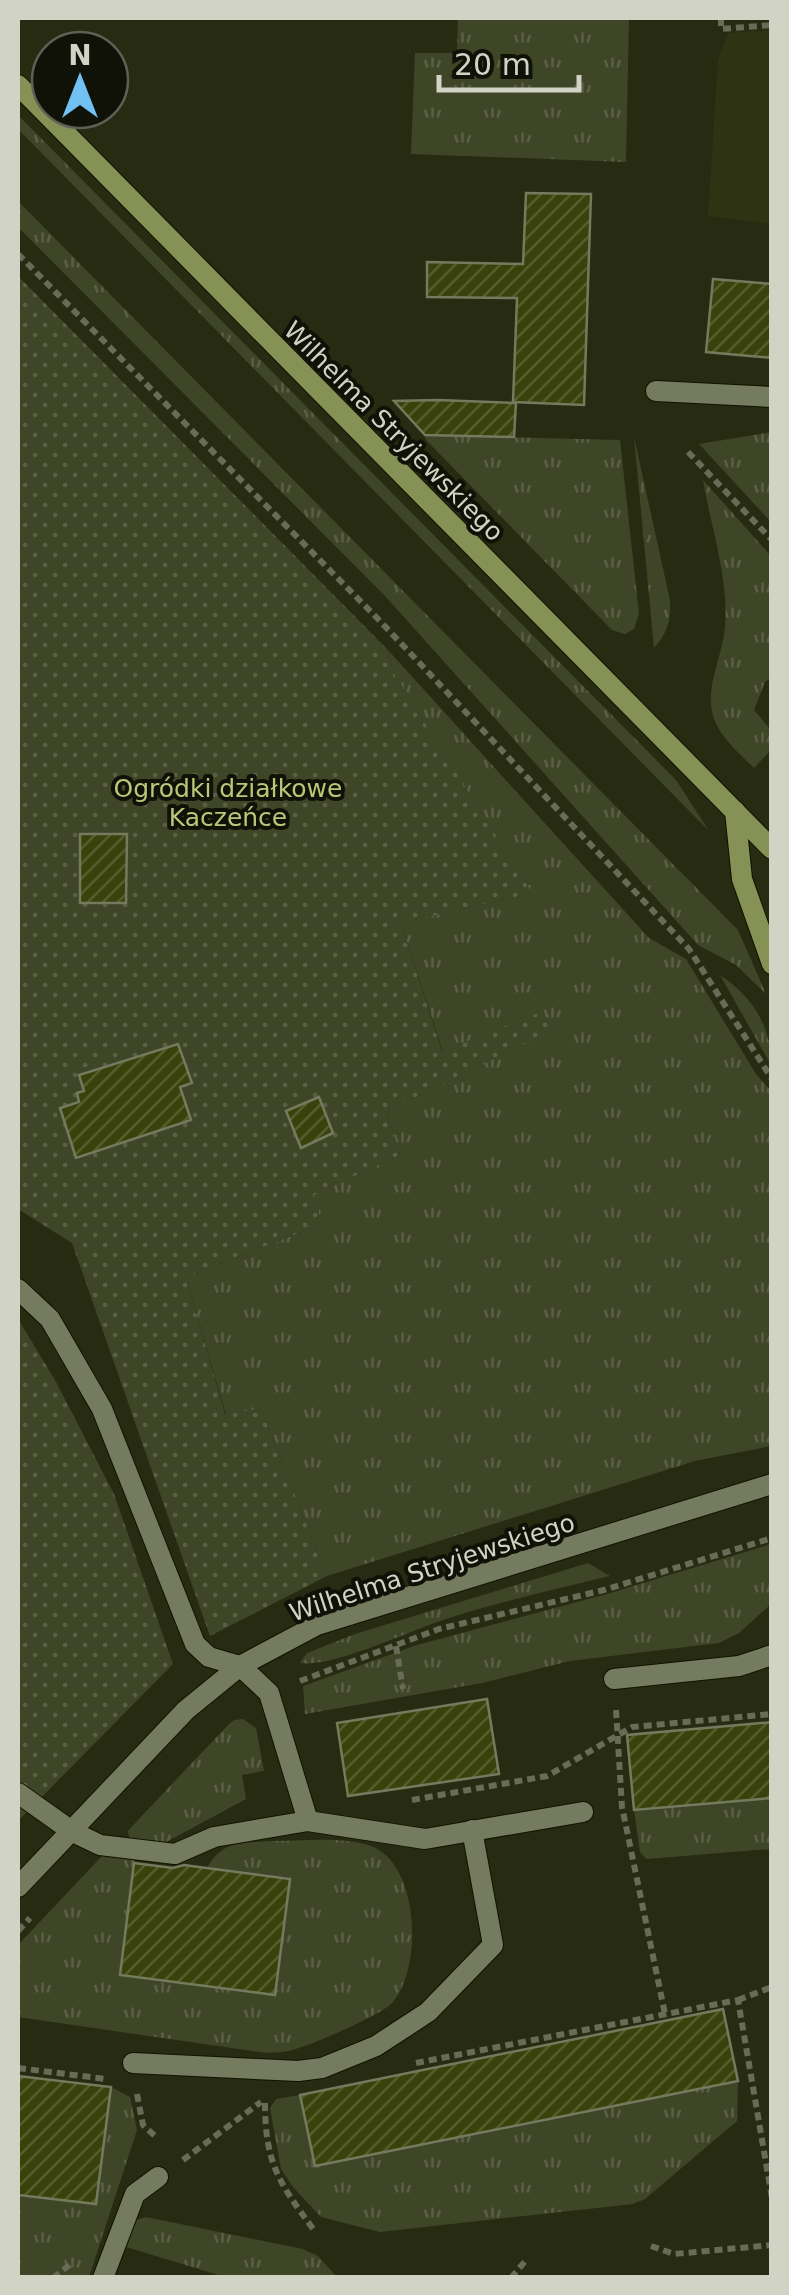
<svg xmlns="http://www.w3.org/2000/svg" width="789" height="2295" viewBox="0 0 789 2295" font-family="'DejaVu Sans',sans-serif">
  <defs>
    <pattern id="grass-tufts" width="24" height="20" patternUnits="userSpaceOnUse" patternTransform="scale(2.5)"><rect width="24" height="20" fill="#3f4527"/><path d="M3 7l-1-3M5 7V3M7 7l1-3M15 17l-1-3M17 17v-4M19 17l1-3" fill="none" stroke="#5a5f45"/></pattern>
    <pattern id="garden-dots" width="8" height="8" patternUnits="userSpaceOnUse" patternTransform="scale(2.5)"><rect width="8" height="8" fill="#3f4527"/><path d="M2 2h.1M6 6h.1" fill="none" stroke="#5a5f45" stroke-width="1.8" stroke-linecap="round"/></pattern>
    <pattern id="building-hatch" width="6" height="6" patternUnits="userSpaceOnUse" patternTransform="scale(2.5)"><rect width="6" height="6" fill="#3a420c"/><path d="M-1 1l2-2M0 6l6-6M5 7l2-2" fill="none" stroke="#555c2e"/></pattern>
  </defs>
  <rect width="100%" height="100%" fill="#262b12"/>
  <polygon fill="#2e3413" points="771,30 771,224 708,216 718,60 728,33"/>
  <g fill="url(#grass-tufts)">
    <polygon points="458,18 629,18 626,162 411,154 415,53 457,53"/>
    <polygon points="18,115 676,780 709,831 18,129"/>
    <polygon points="18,201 738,930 766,994 736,965 698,945 386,597 18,227"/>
    <polygon points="771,432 772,432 771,522 699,444"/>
    <polygon points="425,435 620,440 639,614 634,629 625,634 612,630 426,440"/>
    <path d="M634,437L670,600C671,621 668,632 654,648Z"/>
    <path d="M703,480L771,556V678L765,682L754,710L771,730V750L754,768C737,751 718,736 712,712C706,684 723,655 725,627C729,578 711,528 703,480Z"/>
    <polygon points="387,649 649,938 686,959 756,1074 771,1091 771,1446 695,1461 327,1576 261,1409 226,1415 186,1277 322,1224 313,1195 400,1155 387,1112 554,1029 541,1013 443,1052 401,923 531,893 394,674"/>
    <path d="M720,975C752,996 772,1027 771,1065Z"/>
    <polygon points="771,1544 771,1604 739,1633 719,1643 570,1661 482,1683 305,1714 303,1686 417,1645 607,1594"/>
    <path d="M588,1563L610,1576C555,1589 500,1602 446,1619C411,1630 333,1668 300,1663L307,1653L355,1634Z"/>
    <polygon points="243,1719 256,1728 264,1771 242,1775 246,1799 157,1847 130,1843 128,1831 138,1820 227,1726 234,1720"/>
    <polygon points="771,1798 771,1849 646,1859 640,1852 634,1810"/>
    <path d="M272,1841C304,1841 342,1836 371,1846C420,1864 423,1969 392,2003C381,2015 306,2048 288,2051C281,2053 273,2052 266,2053L18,2017V1945L102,1856L135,1859L120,1975L274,1995L290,1879L207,1868C223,1840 242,1843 272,1841Z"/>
    <polygon points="738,2081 737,2121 645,2199 633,2204 380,2232 321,2217 293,2187 281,2169 270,2108 276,2099 300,2095 315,2166"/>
    <polygon points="111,2087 130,2097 137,2130 89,2277 18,2278 18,2195 96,2204"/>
    <polygon points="146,2217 303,2249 318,2256 337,2277 225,2277 126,2247 133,2221"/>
  </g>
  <g fill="url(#garden-dots)">
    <polygon points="18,276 387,649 394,674 532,893 401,923 442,1051 541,1012 555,1029 387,1112 400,1155 314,1195 322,1224 186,1277 225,1414 261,1409 327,1576 210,1636 72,1243 18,1209"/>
    <polygon points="18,1319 55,1380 114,1494 173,1664 18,1821"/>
  </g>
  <g fill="url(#building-hatch)" stroke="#747a5e" stroke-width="2.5">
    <polygon points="526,193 591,194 584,405 513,402 517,298 427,297 427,262 523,264"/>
    <polygon points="713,279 772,284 772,358 706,352"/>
    <polygon points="438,400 516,403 514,437 425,435 394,401"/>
    <polygon points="80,834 127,834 126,903 80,903"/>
    <polygon points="178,1044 192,1083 180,1087 191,1120 76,1158 60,1108 79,1102 77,1093 84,1091 79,1075"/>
    <polygon points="319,1097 333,1133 301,1148 286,1111"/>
    <polygon points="487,1699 499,1774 348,1796 337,1723"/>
    <polygon points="772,1722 772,1798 634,1810 627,1735"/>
    <polygon points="134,1863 173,1868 184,1865 290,1879 275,1995 120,1975"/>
    <polygon points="723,2009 738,2081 315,2166 300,2095"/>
    <polygon points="18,2076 111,2087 96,2204 18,2195"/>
  </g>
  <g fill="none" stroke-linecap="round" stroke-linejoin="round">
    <g stroke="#101300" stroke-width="22">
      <g id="lane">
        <polyline points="656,391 772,397"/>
        <polyline points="18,1289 50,1319 102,1409 195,1644 209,1657 240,1666 269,1693 308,1821 425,1839 583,1812"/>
        <polyline points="614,1679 739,1666 772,1655"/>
        <polyline points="18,1793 73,1832 100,1845 175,1854 214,1837 308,1821"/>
        <polyline points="133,2063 298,2071 322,2068 376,2046 428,2012 493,1945 472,1830"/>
        <polyline points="103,2278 135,2194 158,2177"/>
      </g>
    </g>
    <g stroke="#101300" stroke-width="22">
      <polyline id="street" points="18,1887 186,1710 240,1666 317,1625 772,1484"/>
    </g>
    <g stroke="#101300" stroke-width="22">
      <g id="secondary">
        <polyline points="18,85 772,849"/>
        <polyline points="735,811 742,879 772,964"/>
      </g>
    </g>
    <g stroke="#686c57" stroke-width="6" stroke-dasharray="8 5" stroke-linecap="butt">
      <polyline points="721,18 721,29 772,25"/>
      <polyline points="18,254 379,620 689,949 772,1079"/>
      <polyline points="688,452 772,540"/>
      <polyline points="396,1646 403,1689"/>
      <polyline points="300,1681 439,1629 604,1590 772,1538"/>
      <polyline points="616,1710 622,1807 665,2014"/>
      <polyline points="412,1800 547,1776 632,1727 772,1714"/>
      <polyline points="18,1931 30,1918"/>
      <polyline points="738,2000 772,1987"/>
      <polyline points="416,2063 738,2000 772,2198"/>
      <polyline points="18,2068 106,2079"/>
      <polyline points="137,2094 143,2125 155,2136"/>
      <path d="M265,2103C265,2163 279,2183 314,2230"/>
      <polyline points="183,2160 261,2102"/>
      <polyline points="651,2246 674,2254 772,2245"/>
      <polyline points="53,2278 72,2263"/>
      <polyline points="511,2278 527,2259"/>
    </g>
    <use href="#lane" stroke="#757b5f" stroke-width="20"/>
    <use href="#street" stroke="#757b5f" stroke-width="20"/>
    <use href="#secondary" stroke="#869155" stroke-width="20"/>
  </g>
  <g text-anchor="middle" stroke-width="8" stroke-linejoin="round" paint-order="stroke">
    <g font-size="25" fill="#d1d4c5" stroke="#101208">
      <text transform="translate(394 431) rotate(45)" y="9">Wilhelma Stryjewskiego</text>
      <text transform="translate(432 1567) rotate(-18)" y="9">Wilhelma Stryjewskiego</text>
    </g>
    <g font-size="25" fill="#b8c878" stroke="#101208">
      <text x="228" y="797">Ogródki działkowe<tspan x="228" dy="29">Kaczeńce</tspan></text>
    </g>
  </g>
  <rect width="789" height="2295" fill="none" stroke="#d1d4c5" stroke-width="40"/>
  <g transform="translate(80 80)"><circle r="48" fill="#101208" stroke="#5d6054" stroke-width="2.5"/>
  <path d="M0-8L18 38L0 25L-18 38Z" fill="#71c1f5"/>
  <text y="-15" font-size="28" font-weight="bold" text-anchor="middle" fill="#d1d4c5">N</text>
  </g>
  <path d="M439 75v15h140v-15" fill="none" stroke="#d1d4c5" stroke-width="5"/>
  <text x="454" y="75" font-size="30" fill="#d1d4c5" stroke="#101208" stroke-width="8" paint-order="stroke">20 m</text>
</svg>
